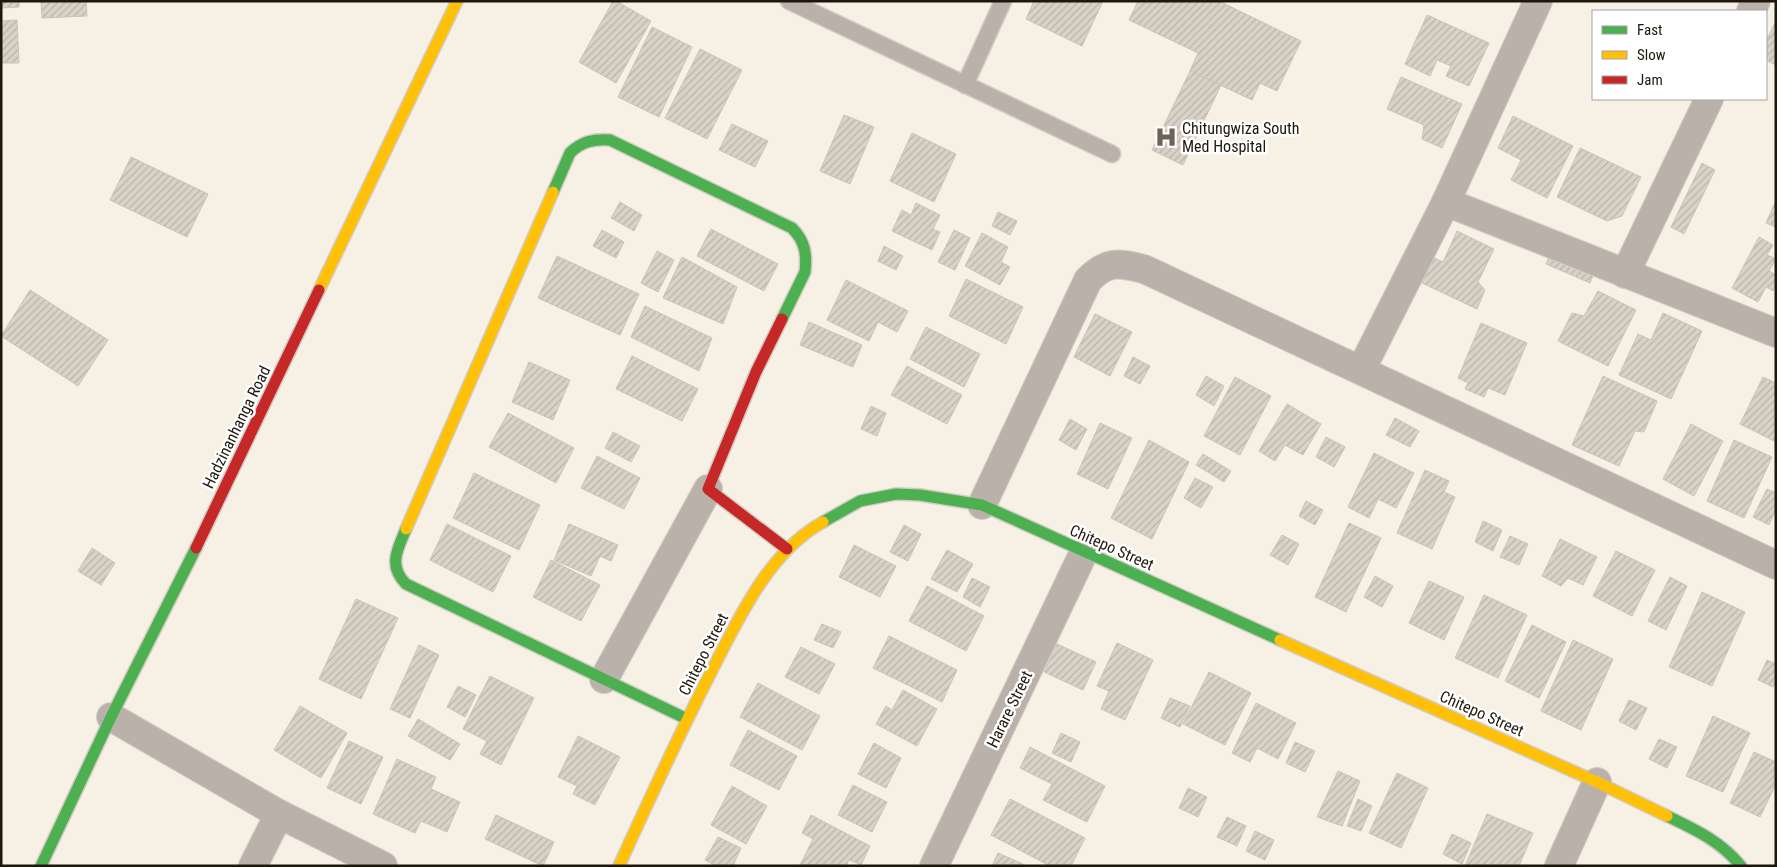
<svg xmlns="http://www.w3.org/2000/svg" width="1777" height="867" viewBox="0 0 1777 867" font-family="'Roboto Condensed',sans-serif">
  <defs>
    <pattern id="building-hatch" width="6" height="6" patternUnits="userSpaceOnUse" patternTransform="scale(1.25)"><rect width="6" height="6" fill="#d8d2c7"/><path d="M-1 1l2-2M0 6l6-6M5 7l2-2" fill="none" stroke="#b9b4aa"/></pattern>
  </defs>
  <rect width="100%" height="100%" fill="#f6f0e5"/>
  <g fill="url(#building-hatch)" stroke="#cac3b8">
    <polygon points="1,1 19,1 19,7 1,8"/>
    <polygon points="41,1 86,1 87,16 42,18"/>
    <polygon points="613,1 616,1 651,21 616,83 579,62"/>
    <polygon points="1034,1 1103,1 1082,46 1026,19"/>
    <polygon points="1138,1 1219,1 1301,41 1277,91 1260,83 1252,100 1190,71 1198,53 1129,20"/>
    <polygon points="1427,15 1489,43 1469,86 1446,76 1451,66 1437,60 1430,76 1405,64"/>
    <polygon points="17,20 19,63 1,63 1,21"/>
    <polygon points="1776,21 1776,65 1766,60 1766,41"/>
    <polygon points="652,27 692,47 659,117 618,97"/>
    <polygon points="700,49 742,70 707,139 665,118"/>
    <polygon points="1190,71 1221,85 1183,165 1152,150"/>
    <polygon points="1401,77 1462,104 1442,148 1422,139 1424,125 1387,109"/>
    <polygon points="844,115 874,127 850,184 820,171"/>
    <polygon points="1513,116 1573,146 1547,198 1511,180 1521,160 1498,148"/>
    <polygon points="732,124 768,141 755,167 719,150"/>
    <polygon points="912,133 956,154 934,202 890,181"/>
    <polygon points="1580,148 1641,177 1622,216 1607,221 1557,197"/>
    <polygon points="131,157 208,194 187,237 110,200"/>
    <polygon points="1702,163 1715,170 1684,234 1671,227"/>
    <polygon points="1776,200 1776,227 1766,223"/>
    <polygon points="620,202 642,215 634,231 611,218"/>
    <polygon points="916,203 940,215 933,229 940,232 932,250 892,231 902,210 911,215"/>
    <polygon points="998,212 1017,221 1010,235 992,226"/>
    <polygon points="711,229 778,264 764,291 697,256"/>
    <polygon points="602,230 624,242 616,258 593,246"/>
    <polygon points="954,230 970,238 955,270 938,262"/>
    <polygon points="1457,231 1494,249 1478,282 1485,290 1477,309 1422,283 1434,258 1443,262"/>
    <polygon points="982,233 1008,247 1001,262 1010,267 1000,285 965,266"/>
    <polygon points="1759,237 1773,245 1767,255 1776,259 1769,271 1776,275 1776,285 1773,291 1766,287 1758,302 1732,288"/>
    <polygon points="884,246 903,256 896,270 878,261"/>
    <polygon points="657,251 674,260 658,292 641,283"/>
    <polygon points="1551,253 1594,273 1590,283 1546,264"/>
    <polygon points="557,256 639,294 620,335 538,298"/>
    <polygon points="682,257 737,287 723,324 663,298"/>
    <polygon points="966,279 1023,307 1006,344 949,316"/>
    <polygon points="846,280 908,311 897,332 878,322 869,341 827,320"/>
    <polygon points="30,290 108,340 78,386 1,336"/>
    <polygon points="1598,291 1636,310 1608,366 1558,341 1572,313 1584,316"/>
    <polygon points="645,306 712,338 699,371 631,337"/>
    <polygon points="1663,313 1702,331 1671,399 1619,375 1638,334 1651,340"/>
    <polygon points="1095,314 1132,332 1110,376 1074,357"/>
    <polygon points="809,322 862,345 853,367 800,345"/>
    <polygon points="1481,323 1527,343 1505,395 1488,388 1484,397 1465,389 1468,383 1458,378"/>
    <polygon points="926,327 980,354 964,387 910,359"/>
    <polygon points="632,356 698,389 682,421 616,389"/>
    <polygon points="1133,357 1150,366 1140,384 1124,376"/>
    <polygon points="529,362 570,380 553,420 512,402"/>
    <polygon points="907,366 962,395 947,424 891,395"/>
    <polygon points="1206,376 1224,386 1214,406 1196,395"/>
    <polygon points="1603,376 1657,401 1644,432 1635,431 1619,466 1572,445"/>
    <polygon points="1235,377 1271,396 1240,455 1204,436"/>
    <polygon points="1763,377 1776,383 1776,442 1740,424"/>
    <polygon points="1287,404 1321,424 1303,455 1285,445 1275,461 1259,451"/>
    <polygon points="871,406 886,413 877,436 861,429"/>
    <polygon points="508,413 574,448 556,483 489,447"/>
    <polygon points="1395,418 1419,431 1410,447 1386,435"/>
    <polygon points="1070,419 1087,429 1076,450 1059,440"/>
    <polygon points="1100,423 1132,438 1108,489 1077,474"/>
    <polygon points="1691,424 1723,441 1694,496 1663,479"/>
    <polygon points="613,432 640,446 631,462 605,448"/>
    <polygon points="1326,437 1345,447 1334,467 1316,457"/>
    <polygon points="1149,440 1189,462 1152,539 1111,518"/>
    <polygon points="1734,440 1772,457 1744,518 1707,501"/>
    <polygon points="1374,453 1414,473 1396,508 1378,499 1369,518 1348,507"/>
    <polygon points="1203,454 1231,471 1224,482 1196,465"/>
    <polygon points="597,456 640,478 624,509 581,488"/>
    <polygon points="1425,470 1449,481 1444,492 1455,497 1432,549 1397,533"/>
    <polygon points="474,473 540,505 519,550 453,518"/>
    <polygon points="1195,478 1213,487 1201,508 1184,498"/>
    <polygon points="1767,489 1776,493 1776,509 1769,525 1753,517"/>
    <polygon points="1306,501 1323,510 1315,525 1299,516"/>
    <polygon points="1483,521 1502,530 1493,551 1475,542"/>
    <polygon points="1349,523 1381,538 1346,612 1315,597"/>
    <polygon points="447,524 511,556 493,592 430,560"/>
    <polygon points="569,524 618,545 611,561 600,556 591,576 554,560"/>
    <polygon points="904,525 921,534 908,561 890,552"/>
    <polygon points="1282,535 1299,544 1288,565 1270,555"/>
    <polygon points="1510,536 1528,544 1519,565 1500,557"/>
    <polygon points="1560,539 1597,557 1583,585 1568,578 1561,586 1542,576"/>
    <polygon points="854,545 896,566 880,597 839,577"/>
    <polygon points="92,548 115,563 101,585 78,571"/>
    <polygon points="947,550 973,564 957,592 931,579"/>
    <polygon points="1616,551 1655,570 1632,616 1593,596"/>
    <polygon points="551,560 600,585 581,621 533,597"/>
    <polygon points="1375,576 1393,586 1382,607 1364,597"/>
    <polygon points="1670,577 1687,586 1666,630 1648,621"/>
    <polygon points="972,578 990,587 980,607 963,597"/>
    <polygon points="1429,581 1464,597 1444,640 1409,623"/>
    <polygon points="927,586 984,616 966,651 909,621"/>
    <polygon points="1702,592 1745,612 1712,686 1669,667"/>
    <polygon points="1484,595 1527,615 1498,678 1455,658"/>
    <polygon points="356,599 398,618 361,699 319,679"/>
    <polygon points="822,624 841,632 833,648 814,640"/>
    <polygon points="1532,625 1566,642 1539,698 1505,681"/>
    <polygon points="889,636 957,670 942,702 873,668"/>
    <polygon points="1573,640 1613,659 1581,730 1541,711"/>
    <polygon points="1117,643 1153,660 1125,720 1101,709 1109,691 1097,686"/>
    <polygon points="1057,644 1096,662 1083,690 1044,672"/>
    <polygon points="419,645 439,655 410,718 390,709"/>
    <polygon points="801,647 835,664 819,694 785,677"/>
    <polygon points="1767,660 1776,664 1776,681 1773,687 1758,680"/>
    <polygon points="1209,672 1251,693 1225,745 1183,724"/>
    <polygon points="490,676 534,698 501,765 480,754 487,741 463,729"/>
    <polygon points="758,683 820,716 802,750 740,717"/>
    <polygon points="458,686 476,695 465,717 447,707"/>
    <polygon points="903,690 937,709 917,746 876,724 886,706 892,710"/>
    <polygon points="1170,698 1190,706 1180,727 1161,718"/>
    <polygon points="1629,700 1647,708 1636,730 1619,721"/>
    <polygon points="1256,703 1296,723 1278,759 1257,748 1250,762 1232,753"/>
    <polygon points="300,706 347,733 321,778 274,750"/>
    <polygon points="1713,716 1750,733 1723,792 1686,776"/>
    <polygon points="418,719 460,744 450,760 408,736"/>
    <polygon points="748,730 797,756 779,790 730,765"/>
    <polygon points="1061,733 1080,742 1071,762 1052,753"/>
    <polygon points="578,736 620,757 595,805 573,794 577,786 558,777"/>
    <polygon points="1659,739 1677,747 1667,768 1649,759"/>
    <polygon points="349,741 383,757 361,804 327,788"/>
    <polygon points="1295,742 1315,751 1305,772 1286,763"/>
    <polygon points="874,743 901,758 886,788 858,774"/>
    <polygon points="1030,747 1105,786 1087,822 1043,800 1052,784 1020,768"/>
    <polygon points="1754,752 1776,762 1776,784 1760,817 1730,803"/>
    <polygon points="397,759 436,777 431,789 460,802 447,832 421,821 415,833 373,814"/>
    <polygon points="1338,771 1360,781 1342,826 1317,817"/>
    <polygon points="1397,773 1428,788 1401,848 1369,833"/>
    <polygon points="853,785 887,802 872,832 838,815"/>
    <polygon points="732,786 767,806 746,844 711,825"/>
    <polygon points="1188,788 1207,797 1198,817 1179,808"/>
    <polygon points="1010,799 1085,838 1071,866 1050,866 991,835"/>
    <polygon points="1358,799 1372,806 1361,831 1347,826"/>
    <polygon points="1487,814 1533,833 1519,866 1465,866"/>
    <polygon points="496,815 554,842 543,866 485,839"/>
    <polygon points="811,815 870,846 861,865 849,860 846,866 800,865 813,839 802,833"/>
    <polygon points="1227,817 1246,826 1237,846 1217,837"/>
    <polygon points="1255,831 1274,840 1265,860 1246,851"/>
    <polygon points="1452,834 1471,843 1462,864 1443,854"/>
    <polygon points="718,837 741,848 733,866 716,866 705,860"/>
    <polygon points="998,853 1023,864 1023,866 992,866"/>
  </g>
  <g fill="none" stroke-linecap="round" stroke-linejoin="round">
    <g stroke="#d2ccc4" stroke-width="19">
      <g id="lane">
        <polyline points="789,1 1112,154"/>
        <polyline points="965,85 1003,1"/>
      </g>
    </g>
    <g stroke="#d2ccc4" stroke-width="30">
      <g id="street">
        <polyline points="1751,11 1756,1"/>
        <polyline points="1446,202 1776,333"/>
        <polyline points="1625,274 1709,99"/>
        <polyline points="1361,370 1446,202 1538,1"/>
        <path d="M982,505L1088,280C1108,260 1118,263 1144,269L1776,565"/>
        <polyline points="604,679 708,489"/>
        <polyline points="111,717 279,814 383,866"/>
        <polyline points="253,866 279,814"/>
        <polyline points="934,866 1084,552"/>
        <polyline points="1559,866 1597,782"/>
      </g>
    </g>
    <g stroke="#d2ccc4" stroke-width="14">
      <g id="fast">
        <path d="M553,192L570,153C582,141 594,139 610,140L792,228C805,241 807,254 805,272L782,319"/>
        <polyline points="823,522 860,501 896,494 920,495 982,505 1280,640"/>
        <path d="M406,529C397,550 388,566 406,584L687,719"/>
        <path d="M1667,816C1696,830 1720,841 1741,866"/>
        <polyline points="41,866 111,717 196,548"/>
      </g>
    </g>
    <g stroke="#d2ccc4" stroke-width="14">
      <g id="slow">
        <polyline points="319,290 457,1"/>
        <polyline points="406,529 553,192"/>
        <polyline points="1280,640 1597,782 1667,816"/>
        <path d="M619,866C648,802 677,739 709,676C737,622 767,553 823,522"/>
      </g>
    </g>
    <g stroke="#d2ccc4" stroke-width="14">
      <g id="jam">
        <polyline points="782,319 756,372 708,489 787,549"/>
        <polyline points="196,548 319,290"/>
      </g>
    </g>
    <use href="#lane" stroke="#bab2aa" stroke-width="16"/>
    <use href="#street" stroke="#bab2aa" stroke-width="28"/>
    <use href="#fast" stroke="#4caf50" stroke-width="11"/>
    <use href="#slow" stroke="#ffc107" stroke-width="11"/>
    <use href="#jam" stroke="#c62828" stroke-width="11"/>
  </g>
  <defs>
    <g id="hospital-bare" transform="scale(1.725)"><path d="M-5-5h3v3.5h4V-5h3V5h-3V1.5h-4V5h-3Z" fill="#6a6357" stroke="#fff" stroke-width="2.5" paint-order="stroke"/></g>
  </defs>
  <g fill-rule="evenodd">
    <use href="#hospital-bare" x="1166" y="137"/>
  </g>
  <g text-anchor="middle" stroke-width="5" stroke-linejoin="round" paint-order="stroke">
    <g font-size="16" fill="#1e170b" stroke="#fff" text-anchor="start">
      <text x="1182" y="134">Chitungwiza South<tspan x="1182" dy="18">Med Hospital</tspan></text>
    </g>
    <g font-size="16" fill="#1e170b" stroke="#fff">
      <text transform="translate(236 427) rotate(-64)" y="6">Hadzinanhanga Road</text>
      <text transform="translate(1112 547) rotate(24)" y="6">Chitepo Street</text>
      <text transform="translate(703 654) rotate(-63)" y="6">Chitepo Street</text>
      <text transform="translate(1009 709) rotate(-64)" y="6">Harare Street</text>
      <text transform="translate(1482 713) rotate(24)" y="6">Chitepo Street</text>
    </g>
  </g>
  <rect width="1777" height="867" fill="none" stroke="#1e170b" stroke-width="5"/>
  <rect x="1592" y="10" width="175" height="90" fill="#ffffff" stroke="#a5a29d"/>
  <rect x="1602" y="26" width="25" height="8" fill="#4caf50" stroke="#a5a29d"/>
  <text x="1637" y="35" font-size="15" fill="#1e170b">Fast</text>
  <rect x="1602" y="51" width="25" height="8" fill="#ffc107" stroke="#a5a29d"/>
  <text x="1637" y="60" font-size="15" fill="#1e170b">Slow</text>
  <rect x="1602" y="76" width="25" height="8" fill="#c62828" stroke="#a5a29d"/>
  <text x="1637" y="85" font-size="15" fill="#1e170b">Jam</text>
</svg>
